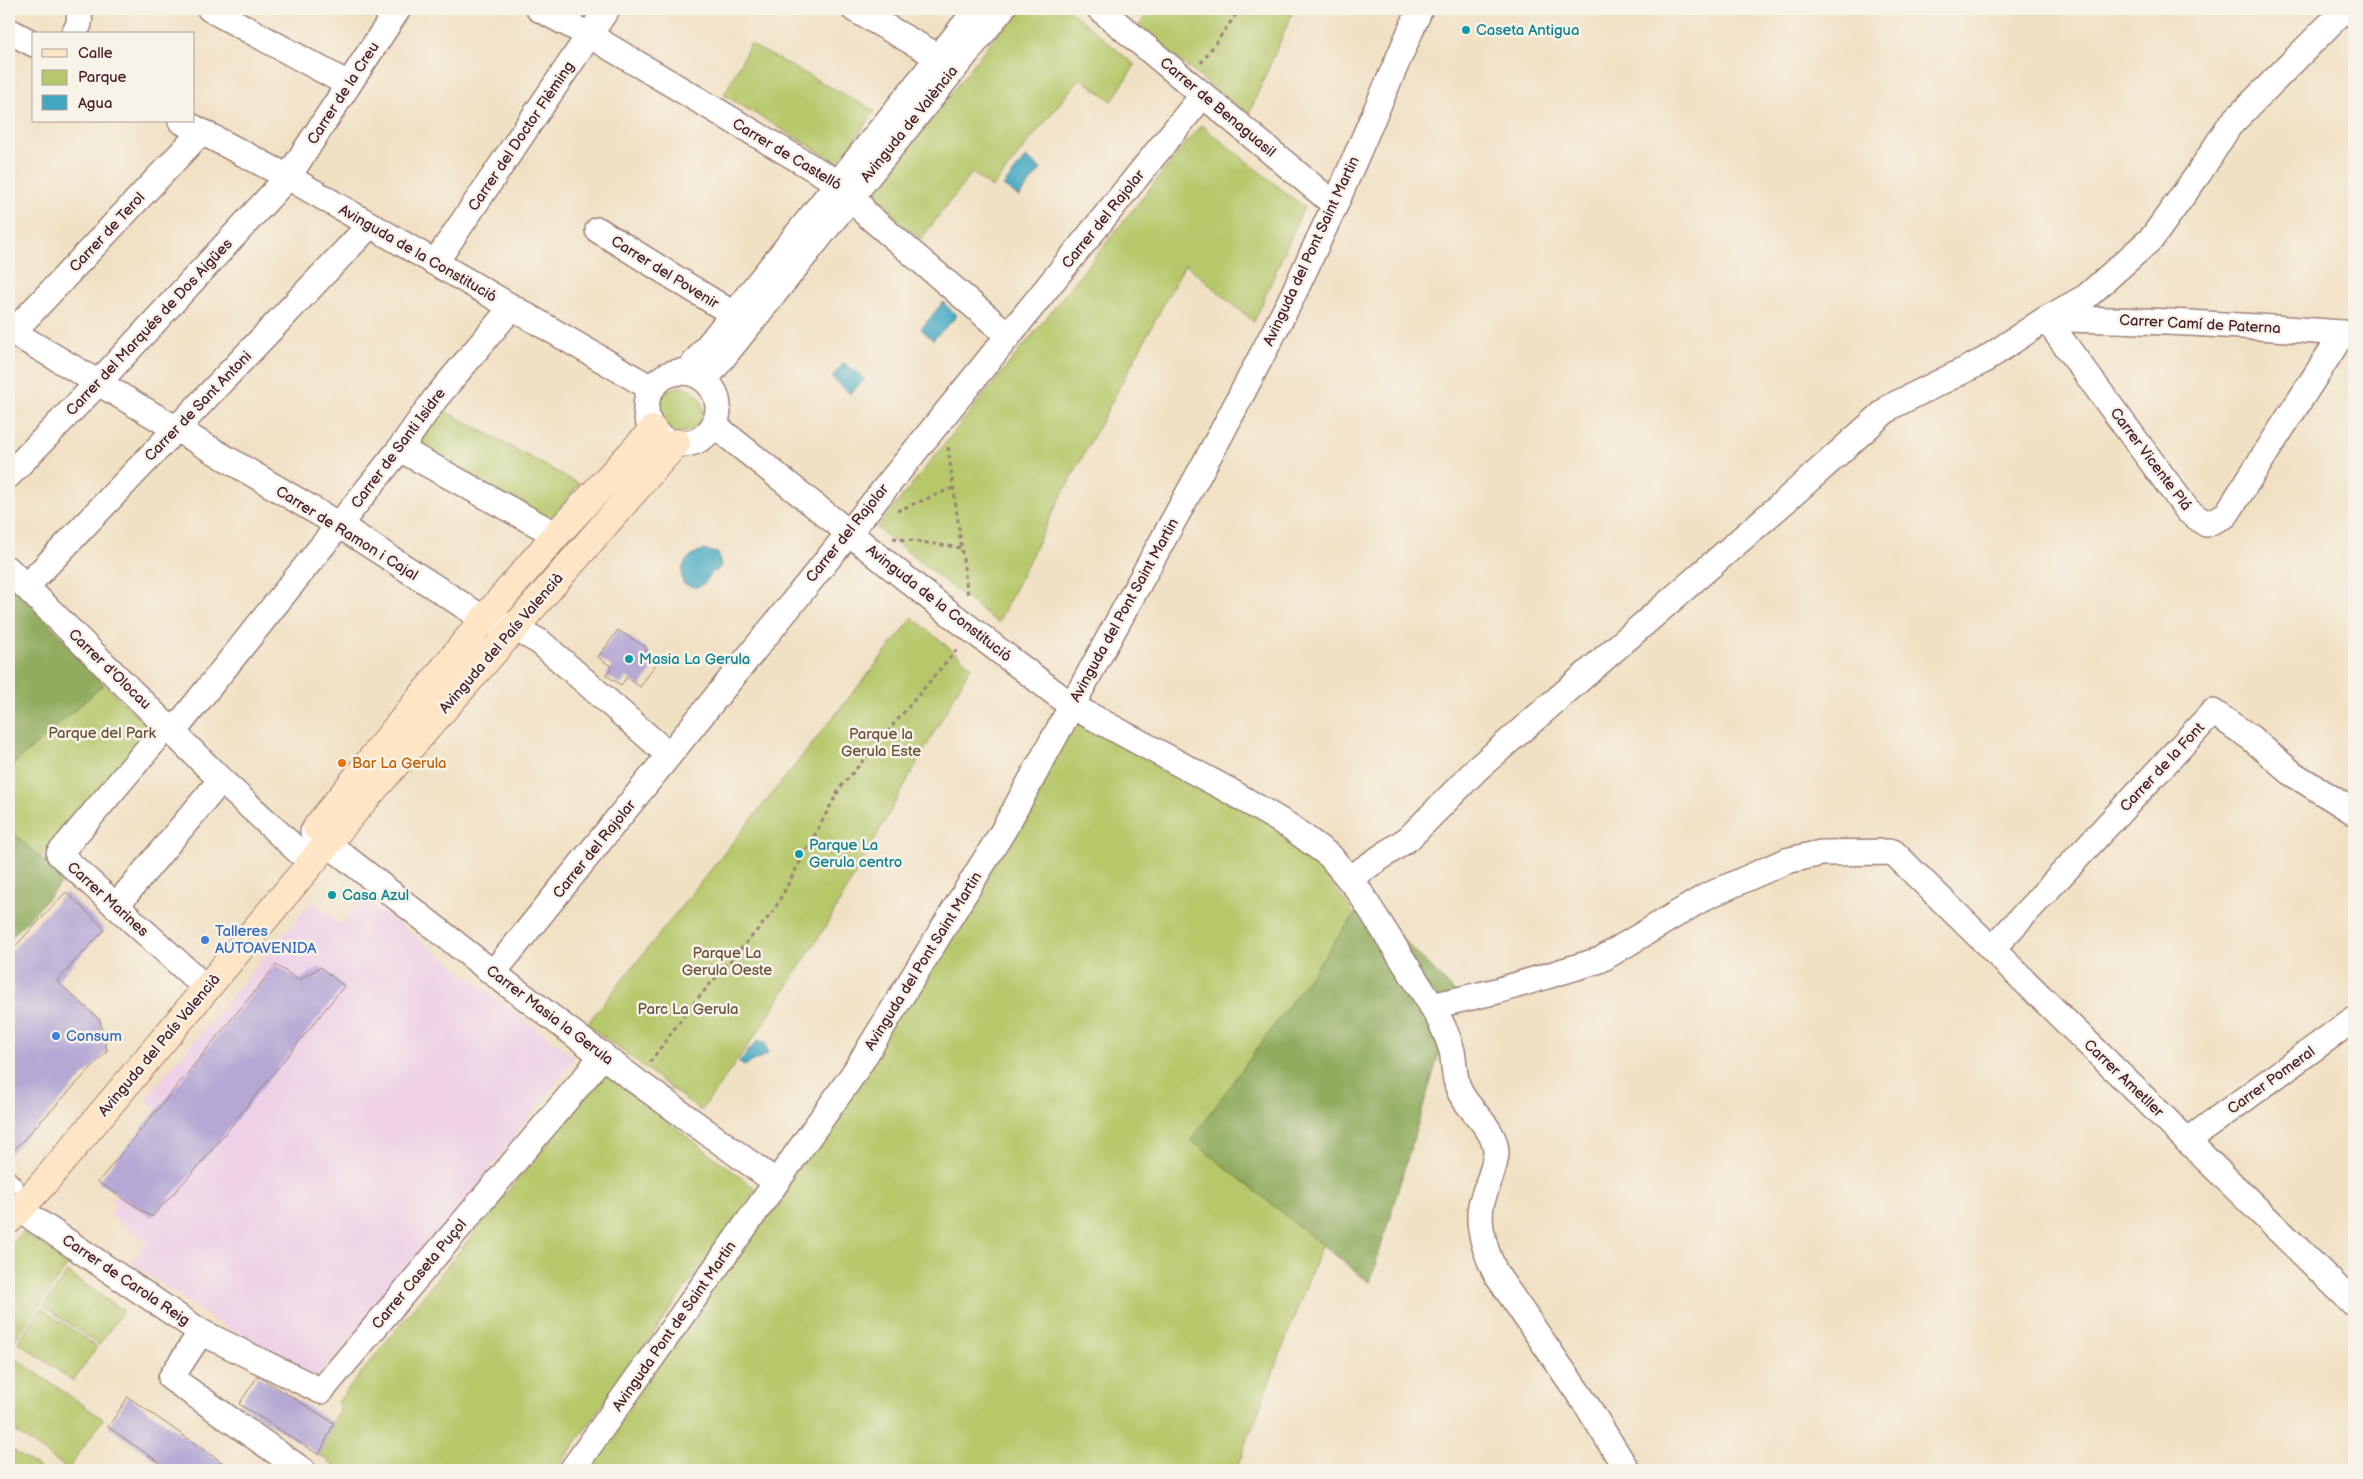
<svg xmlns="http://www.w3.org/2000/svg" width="2363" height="1479" viewBox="0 0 2363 1479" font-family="'Balsamiq Sans',sans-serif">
  <rect width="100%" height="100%" fill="#f7f3e8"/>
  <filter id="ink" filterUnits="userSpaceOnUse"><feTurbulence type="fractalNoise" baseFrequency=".02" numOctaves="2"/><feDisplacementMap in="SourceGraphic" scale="10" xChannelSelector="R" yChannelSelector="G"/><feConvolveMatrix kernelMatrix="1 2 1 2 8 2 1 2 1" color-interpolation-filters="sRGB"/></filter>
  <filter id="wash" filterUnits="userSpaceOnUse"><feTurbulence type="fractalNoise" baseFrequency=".0096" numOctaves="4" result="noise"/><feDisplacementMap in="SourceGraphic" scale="20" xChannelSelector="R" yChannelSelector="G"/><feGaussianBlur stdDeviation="1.12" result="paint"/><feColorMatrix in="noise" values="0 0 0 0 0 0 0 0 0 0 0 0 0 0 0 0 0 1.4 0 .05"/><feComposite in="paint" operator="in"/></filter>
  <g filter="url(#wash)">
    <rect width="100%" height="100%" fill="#f1e1c4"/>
    <polygon fill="#eed0e7" points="364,897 575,1058 425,1253 316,1377 209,1317 132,1263 146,1242 110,1215 116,1206 112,1201 117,1194 98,1182 157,1110 145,1099 312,901 340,925"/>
    <g fill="#b6c86b" stroke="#80744b">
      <polygon points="1016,9 1068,9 1135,65 1112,101 1080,78 992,188 972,173 921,239 871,198"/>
      <polygon points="1152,9 1294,9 1248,116 1138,27"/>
      <polygon points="750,44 875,111 838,163 724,95"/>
      <polygon points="1201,125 1304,207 1254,322 1185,264 1051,516 998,623 877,528"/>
      <circle cx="680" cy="410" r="23"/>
      <polygon points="442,409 579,484 546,525 416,445"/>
      <polygon points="913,618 971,666 829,921 759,1030 701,1111 587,1024"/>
      <polygon points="104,684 151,730 40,858 9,829 9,768"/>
      <polygon points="1072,706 1289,826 1416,997 1236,1470 584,1470 776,1182"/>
      <polygon points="603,1073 756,1189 556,1470 342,1470 319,1455 332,1426 332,1421 342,1407 337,1403"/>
      <polygon points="23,1232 69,1263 9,1348 9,1245"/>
      <polygon points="67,1272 123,1311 99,1345 44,1306"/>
      <polygon points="41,1308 97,1347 73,1381 18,1342"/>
      <polygon points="9,1354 103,1419 68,1469 9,1427"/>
      <polygon points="9,1448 41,1469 42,1470 9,1470"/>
    </g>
    <g fill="#90ac5f" stroke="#6d6645">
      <polygon points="9,578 104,684 9,768"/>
      <polygon points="9,829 65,879 9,940"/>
      <polygon points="1365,900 1457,994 1370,1283 1191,1140"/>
    </g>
    <g fill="#42a8c2" stroke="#466476">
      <polygon points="1026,157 1041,169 1019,197 1003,186"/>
      <polygon points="943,302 957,316 933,340 921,329"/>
      <polygon points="844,363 865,379 850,394 832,377"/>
      <path d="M702,550L718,553L721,566L717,571L712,572C705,585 699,592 683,583C679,566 686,556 702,550Z"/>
      <polygon points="758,1040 765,1042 768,1054 744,1066 739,1062"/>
    </g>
    <g id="blocks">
      <g fill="#b5a8d4">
        <polygon points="618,630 647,648 646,651 659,660 640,687 627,677 621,685 606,675 612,667 598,657"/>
        <polygon points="66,892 105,929 57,981 100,1020 107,1051 9,1155 9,953"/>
        <polygon points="276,965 299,980 320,967 344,986 203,1161 152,1217 98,1182"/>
        <polygon points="258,1376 334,1423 319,1455 239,1404"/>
        <polygon points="128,1397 233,1470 170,1470 108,1427"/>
      </g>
    </g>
  </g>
  <g filter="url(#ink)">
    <use href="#blocks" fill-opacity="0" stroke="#9e8078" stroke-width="1"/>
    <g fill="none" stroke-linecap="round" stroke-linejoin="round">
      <g stroke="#9e8078" stroke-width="15">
        <polyline id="lane" points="9,1177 17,1186"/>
      </g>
      <g stroke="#9e8078" stroke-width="28">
        <g id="street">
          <polyline points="210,9 348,84"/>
          <polyline points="539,9 589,35 838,183 853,194 865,213 1008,335"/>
          <polyline points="854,9 939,57"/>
          <polyline points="1100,9 1335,205"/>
          <polyline points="9,31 34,44"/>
          <polyline points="74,34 79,24 80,9"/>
          <polyline points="181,121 288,177 651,388"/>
          <polyline points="598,230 733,314"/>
          <polyline points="435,263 607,9"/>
          <polyline points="2046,319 2188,511 2206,524 2226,515 2343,333"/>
          <path d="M2049,319C2151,319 2253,326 2354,334"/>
          <polyline points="9,330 339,525 484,619 514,628 540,642 669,755"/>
          <polyline points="13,332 201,132"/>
          <polyline points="687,372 977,9"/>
          <circle cx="682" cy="408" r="36"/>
          <polyline points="705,380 1002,9"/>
          <path d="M714,425L939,605L1072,706L1228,790L1289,826L1330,856L1359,891L1432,1006C1440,1020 1448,1035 1452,1051C1455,1065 1453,1078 1460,1092C1470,1112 1496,1129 1496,1153C1495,1171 1485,1188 1481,1205C1477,1229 1486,1253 1496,1274L1588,1407L1627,1470"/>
          <polyline points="400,449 542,527 555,536"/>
          <polyline points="9,475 98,383 288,177 398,9"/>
          <polyline points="9,570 221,780 298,851"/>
          <polyline points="26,587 370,225"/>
          <polyline points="168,725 59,854 194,977"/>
          <polyline points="174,731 399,450 435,399 512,307"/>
          <polyline points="313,832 493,973 636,1081 776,1182"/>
          <polyline points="1349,879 1409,838 1478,768 1784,502 1890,407 1983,361 2041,322 2086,297 2152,238 2199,173 2229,126 2345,9"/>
          <polyline points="116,906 221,780"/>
          <polyline points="1992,949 2213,712 2251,738 2293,774 2354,812"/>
          <polyline points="493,973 1203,95"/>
          <polyline points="1432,1006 1497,991 1600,960 1705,897 1786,861 1821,853 1893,852 2354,1304"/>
          <polyline points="2187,1141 2354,1019"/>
          <polyline points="19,1209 201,1332 321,1391 589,1073 602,1054"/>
          <polyline points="201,1332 171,1378 302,1470"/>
          <polyline points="572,1470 854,1073 1003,831 1222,432 1291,299 1335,205 1420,9"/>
        </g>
      </g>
      <g stroke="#9e8078" stroke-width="30">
        <g id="secondary">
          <polyline points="317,827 484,619 555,536 653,430"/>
          <polyline points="9,1220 42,1185 358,807 676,443"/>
        </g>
      </g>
      <g stroke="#9e8078" stroke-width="3" stroke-dasharray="4 4" stroke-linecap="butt">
        <polyline points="1201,63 1240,9"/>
        <polyline points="948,447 968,597"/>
        <polyline points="897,511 955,487"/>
        <polyline points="893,538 962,548"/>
        <polyline points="650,1062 691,1006 773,912 840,788 958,648"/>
        <polyline points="249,1470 253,1464"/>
      </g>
      <use href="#lane" stroke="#fff" stroke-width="12"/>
      <use href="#street" stroke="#fff" stroke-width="25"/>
      <use href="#secondary" stroke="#fde5c5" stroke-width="28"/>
    </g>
  </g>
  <g fill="#0f9aa8" stroke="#f7f3e8" stroke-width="2">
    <circle cx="1466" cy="30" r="5"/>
    <circle cx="629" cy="659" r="5"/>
    <circle cx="799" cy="854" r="5"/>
    <circle cx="332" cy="895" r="5"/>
  </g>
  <circle fill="#e8710a" stroke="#f7f3e8" stroke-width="2" cx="342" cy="763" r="5"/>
  <g fill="#3f7fe0" stroke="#f7f3e8" stroke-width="2">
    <circle cx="205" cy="940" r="5"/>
    <circle cx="56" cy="1036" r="5"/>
  </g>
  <g text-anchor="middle" stroke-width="5" stroke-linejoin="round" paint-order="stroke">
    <g font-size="15" fill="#0d838f" stroke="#f7f3e8" text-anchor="start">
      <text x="1476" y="35">Caseta Antigua</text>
      <text x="639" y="664">Masia La Gerula</text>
      <text x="809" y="850">Parque La<tspan x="809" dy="17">Gerula centro</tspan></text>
      <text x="342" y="900">Casa Azul</text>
    </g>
    <g font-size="15" fill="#4a1f2b" stroke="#f7f3e8">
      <text transform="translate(343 93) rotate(-57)" y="5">Carrer de la Creu</text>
      <text transform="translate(1218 107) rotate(40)" y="5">Carrer de Benaguasil</text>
      <text transform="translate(909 124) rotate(-51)" y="5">Avinguda de València</text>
      <text transform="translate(521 136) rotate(-56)" y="5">Carrer del Doctor Flèming</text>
      <text transform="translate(787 154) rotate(31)" y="5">Carrer de Castelló</text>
      <text transform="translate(1103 219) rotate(-51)" y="5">Carrer del Rajolar</text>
      <text transform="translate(107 232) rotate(-47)" y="5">Carrer de Terol</text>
      <text transform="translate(1311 251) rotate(-65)" y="5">Avinguda del Pont Saint Martin</text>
      <text transform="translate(418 253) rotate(30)" y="5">Avinguda de la Constitució</text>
      <text transform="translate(665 272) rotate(32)" y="5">Carrer del Povenir</text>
      <text transform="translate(2200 324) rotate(3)" y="5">Carrer Camí de Paterna</text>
      <text transform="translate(149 327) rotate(-47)" y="5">Carrer del Marqués de Dos Aigües</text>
      <text transform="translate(198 406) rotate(-46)" y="5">Carrer de Sant Antoni</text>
      <text transform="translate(398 448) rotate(-53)" y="5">Carrer de Santi Isidre</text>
      <text transform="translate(2151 459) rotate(53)" y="5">Carrer Vicente Plá</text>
      <text transform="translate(347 533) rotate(32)" y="5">Carrer de Ramon i Cajal</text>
      <text transform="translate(847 533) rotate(-51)" y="5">Carrer del Rajolar</text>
      <text transform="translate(939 603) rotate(38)" y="5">Avinguda de la Constitució</text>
      <text transform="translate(1124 610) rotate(-61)" y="5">Avinguda del Pont Saint Martin</text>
      <text transform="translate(501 643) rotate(-49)" y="5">Avinguda del País Valencià</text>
      <text transform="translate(110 669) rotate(44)" y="5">Carrer d'Olocau</text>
      <text transform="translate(2162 767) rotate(-47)" y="5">Carrer de la Font</text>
      <text transform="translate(594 849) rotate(-51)" y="5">Carrer del Rajolar</text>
      <text transform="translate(108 899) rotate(42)" y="5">Carrer Marines</text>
      <text transform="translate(923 961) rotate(-58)" y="5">Avinguda del Pont Saint Martin</text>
      <text transform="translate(550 1015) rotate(37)" y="5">Carrer Masia la Gerula</text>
      <text transform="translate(159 1045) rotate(-50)" y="5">Avinguda del País Valencià</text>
      <text transform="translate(2124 1078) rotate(44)" y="5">Carrer Ametller</text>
      <text transform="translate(2271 1080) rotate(-36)" y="5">Carrer Pomeral</text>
      <text transform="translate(419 1274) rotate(-50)" y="5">Carrer Caseta Puçol</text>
      <text transform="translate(126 1280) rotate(34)" y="5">Carrer de Carola Reig</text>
      <text transform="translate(674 1326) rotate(-55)" y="5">Avinguda Pont de Saint Martin</text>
    </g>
    <g font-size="15" fill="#6a523e" stroke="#f7f3e8">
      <text x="102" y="738">Parque del Park</text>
      <text x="881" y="739">Parque la<tspan x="881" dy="17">Gerula Este</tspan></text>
      <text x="727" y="958">Parque La<tspan x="727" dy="17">Gerula Oeste</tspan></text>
      <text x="688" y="1014">Parc La Gerula</text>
    </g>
    <g font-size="15" fill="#c56008" stroke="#f7f3e8" text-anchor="start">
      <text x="352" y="768">Bar La Gerula</text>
    </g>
    <g font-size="15" fill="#366cbe" stroke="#f7f3e8" text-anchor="start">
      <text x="215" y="936">Talleres<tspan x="215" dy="17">AUTOAVENIDA</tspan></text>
      <text x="66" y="1041">Consum</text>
    </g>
  </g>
  <rect width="2363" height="1479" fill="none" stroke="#f7f3e8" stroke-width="30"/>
  <rect x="32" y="32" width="162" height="90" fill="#f7f3e8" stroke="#b29e9c"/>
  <rect x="42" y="49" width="25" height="8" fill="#fde5c5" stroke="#b29e9c"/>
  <text x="78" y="58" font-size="15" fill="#4a1f2b">Calle</text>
  <rect x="42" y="70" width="25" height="15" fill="#b6c86b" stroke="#b29e9c"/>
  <text x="78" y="82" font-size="15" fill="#4a1f2b">Parque</text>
  <rect x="42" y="95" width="25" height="15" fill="#42a8c2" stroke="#b29e9c"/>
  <text x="78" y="108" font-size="15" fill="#4a1f2b">Agua</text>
</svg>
